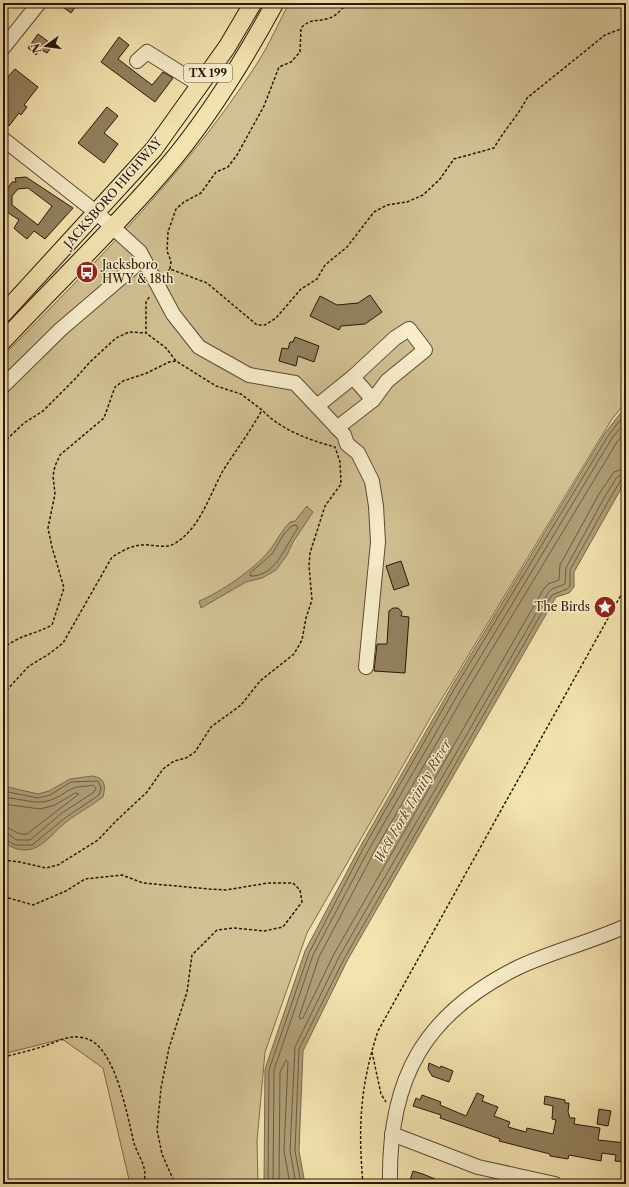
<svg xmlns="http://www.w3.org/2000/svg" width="629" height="1187" viewBox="0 0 629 1187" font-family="'Libre Caslon Text',serif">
  <rect width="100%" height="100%" fill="#f3e3af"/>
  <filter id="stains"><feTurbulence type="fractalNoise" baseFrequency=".005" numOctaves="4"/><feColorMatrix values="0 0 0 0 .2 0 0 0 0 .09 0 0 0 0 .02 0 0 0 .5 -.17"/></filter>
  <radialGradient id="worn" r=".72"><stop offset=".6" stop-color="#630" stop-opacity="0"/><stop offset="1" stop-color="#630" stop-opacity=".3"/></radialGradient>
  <path fill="#d1c093" stroke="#7d6b4e" d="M289,3H626V402L612,419L432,715L307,933L265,1052L257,1141L258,1184H130L103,1068L62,1039L3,1054V356C94,264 188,171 258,62C270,43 279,22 289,3Z"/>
  <g fill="#ae9d76" stroke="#79674a">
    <polygon points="626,406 626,480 574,572 574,587 569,593 556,597 347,961 303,1051 299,1151 305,1184 264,1184 265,1069 305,951 360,847 453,684 605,433"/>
    <path d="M307,506L313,512L293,542L287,555L276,570L262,578L246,582L201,608L199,601C218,594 256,568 269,551C277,541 281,531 290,522L295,521Z"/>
    <path d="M92,776C105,778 106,785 103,797C91,806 78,813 66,822C56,830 45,845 32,849C21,852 11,848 3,841V789L8,787L38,794L49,791L70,779Z"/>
  </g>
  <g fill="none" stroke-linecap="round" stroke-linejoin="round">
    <g stroke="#6c5a3f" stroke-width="1">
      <polyline points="626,431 617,442 466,692 373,854 319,957 299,1017 300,1019 303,1018 334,954 543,590 548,584 559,580 560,565 599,494 614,472 626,468"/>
      <path d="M292,526L296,525L298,528C285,546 276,577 250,576V573L272,554L284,534Z"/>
      <polyline points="3,793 8,792 38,798 50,795 71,782 98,781 101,788 99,795 65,818 32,845 15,845 3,838"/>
      <path d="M3,798C20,797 34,806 51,800C67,794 68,786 88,786C92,785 94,785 96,788L94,792L62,813L30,840H17L8,834L3,833"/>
      <path d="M3,804L40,809L55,805L75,793L79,794L27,834C18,836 12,828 3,827"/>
      <polyline points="268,1184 269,1070 309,953 363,849 456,686 608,436 626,413"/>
      <polyline points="273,1184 274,1070 313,955 368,851 461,689 612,438 626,421"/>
      <polyline points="279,1184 280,1072 286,1060 288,1062 284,1151 290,1184"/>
      <polyline points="296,1184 290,1151 295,1047 339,957 548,593 552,589 565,584 566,568 604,498 617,477 626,474"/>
      <polyline points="301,1184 295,1151 299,1049 344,959 552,595 567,589 570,586 570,570 609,500 621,480 626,479"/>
    </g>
  </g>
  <g fill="#92815f" stroke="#291608" fill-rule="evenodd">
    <polygon points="57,3 78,3 71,13"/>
    <polygon points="38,34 53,45 47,53 40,49 36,55 28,48"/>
    <polygon points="119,37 129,45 118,59 152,85 163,72 173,78 155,102 101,62"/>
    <polygon points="15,69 38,87 24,105 27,107 21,115 19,113 9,126 3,121 3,82"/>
    <polygon points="107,107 118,116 104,133 118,144 104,163 78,143"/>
    <path d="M26,177L73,208L45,239L34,231L27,239L17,231L14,228L19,220L7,212L4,206L5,192L12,182H16L15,178ZM28,188L52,206L38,225L12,205V196L18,189Z"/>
    <polygon points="370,295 382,312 365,324 341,326 339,330 310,316 320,296 337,305 358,303"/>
    <polygon points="295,337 319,346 314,362 298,356 296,366 279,361 282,348 288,349 290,342 293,342"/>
    <polygon points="401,561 409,585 394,590 386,566"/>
    <polygon points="393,608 398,608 402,612 401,616 409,617 405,673 374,671 377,644 387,644 389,611"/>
    <polygon points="429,1063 440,1068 441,1066 453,1071 449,1082 432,1076 428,1069"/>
    <polygon points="477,1093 484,1096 482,1101 498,1107 494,1116 510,1122 508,1127 526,1132 527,1128 553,1134 556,1120 552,1119 553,1106 544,1104 545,1096 565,1100 565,1103 569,1103 568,1112 570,1118 575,1118 574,1124 600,1128 598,1140 626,1143 626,1162 615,1161 616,1155 602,1153 601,1161 569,1155 568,1159 550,1156 550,1154 499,1141 500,1139 440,1118 441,1115 413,1106 416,1098 420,1100 422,1095 441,1102 440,1105 466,1116"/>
    <polygon points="599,1109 611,1111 608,1126 597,1124"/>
    <polygon points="413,1171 423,1174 447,1184 419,1184 420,1183 410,1180"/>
  </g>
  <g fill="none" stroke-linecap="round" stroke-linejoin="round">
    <g stroke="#5c4932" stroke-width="16">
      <g id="minor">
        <polyline points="3,48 39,3"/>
        <polyline points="137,61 147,52 200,85"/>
        <polyline points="3,139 97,213 140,252 173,314 199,347 249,375 295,383 344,435 347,444 358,453 372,481 376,506 378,542 366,667"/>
        <polyline points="353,377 395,338 409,329 425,350 387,381 373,400"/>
        <polyline points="3,386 61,329 143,259"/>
        <polyline points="317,406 353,377 373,400 337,428"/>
        <polyline points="392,1134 478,1167 555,1184"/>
        <path d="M390,1184C388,1080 423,1014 519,967C553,951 591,942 626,926"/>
      </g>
    </g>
    <g stroke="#291608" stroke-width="19">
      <g id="major">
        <polyline points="3,314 154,149 227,47 253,3"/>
        <path d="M3,341C57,283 114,229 165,169C207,120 244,60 275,3"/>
      </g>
    </g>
    <g stroke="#291608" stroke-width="1.5" stroke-dasharray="3 2" stroke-linecap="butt">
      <path d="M170,269L171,261L167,251L168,232L176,209L184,202L201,193L216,172L228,167L237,155L264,106L279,67L291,62L300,52L301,28C310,18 319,22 330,18C337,15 342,9 347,3"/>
      <path d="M164,275L170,269L207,283L257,325H265L276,318L301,289L317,279L325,265L347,247L374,212L387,205L407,202L423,195L440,179L454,159L494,148C504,130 518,116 527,98L605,35L626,27"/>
      <polyline points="3,443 24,423 43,411 75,379 90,362 116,338 129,332 146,333"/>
      <path d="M3,649C18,635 34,635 52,625L64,588L52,547L48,528L55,494L53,476L55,466L60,455L104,418L115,387L123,381L147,373L169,362L176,361"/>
      <path d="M3,694L29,666L49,654L63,643L112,557C122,551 132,545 143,545C153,544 164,549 174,544C201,528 209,495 224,469C237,449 251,430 262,410L241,394L216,386L176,361L166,348L146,333V302L150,296"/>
      <path d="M3,860L20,862L46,868L58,865L98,840L117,820L147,792L163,769L174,761L186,758L195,752L211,727L241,705L260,681L294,654L302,640L306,618L312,600L309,566L310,553L325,506L341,484L340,462L335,447C309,440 281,430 262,410"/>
      <polyline points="3,899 9,898 33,905 66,891 85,879 122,875 143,883 209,889 226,890 268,883 293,883 300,890 302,902 283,927 264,931 234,928 217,930 192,955 187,992 169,1048 161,1088 157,1130 162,1154 175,1184"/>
      <polyline points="372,1052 381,1094 386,1102"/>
      <path d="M3,1057C16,1054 29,1051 41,1047C52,1044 62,1038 73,1037C77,1036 84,1038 88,1039C115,1049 127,1114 133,1139C136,1155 150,1167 143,1184"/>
      <path d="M363,1184C358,1127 360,1086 378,1031L626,586"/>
    </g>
    <use href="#minor" stroke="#f7edcb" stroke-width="14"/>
    <use href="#major" stroke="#f3e3af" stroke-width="17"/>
  </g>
  <defs>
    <g id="bus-disc" transform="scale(1.15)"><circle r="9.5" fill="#8f2418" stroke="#f7edcb"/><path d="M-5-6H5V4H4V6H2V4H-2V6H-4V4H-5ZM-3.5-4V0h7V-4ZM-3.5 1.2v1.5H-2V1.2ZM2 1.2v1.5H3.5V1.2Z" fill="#fff"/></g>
    <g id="sight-disc" transform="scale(1.15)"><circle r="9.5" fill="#8f2418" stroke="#f7edcb"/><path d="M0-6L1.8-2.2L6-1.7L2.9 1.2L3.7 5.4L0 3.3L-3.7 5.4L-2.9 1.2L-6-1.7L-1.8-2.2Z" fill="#fff"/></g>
  </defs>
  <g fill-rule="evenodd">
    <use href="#bus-disc" x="87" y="272"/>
    <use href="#sight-disc" x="605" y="607"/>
  </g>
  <g text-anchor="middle" stroke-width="3" stroke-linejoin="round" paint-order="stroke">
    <rect fill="#f7edcb" stroke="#675642" stroke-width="1" x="184" y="64" width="48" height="18" rx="3"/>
    <g font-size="11" font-weight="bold" fill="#291608">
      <text x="208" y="77">TX 199</text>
    </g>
    <g font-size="12" fill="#291608" stroke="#f7edcb">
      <text transform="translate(113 193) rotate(-49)" y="4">JACKSBORO HIGHWAY</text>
    </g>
    <g font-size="12" fill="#291608" stroke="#f7edcb" text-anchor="start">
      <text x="102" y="269">Jacksboro<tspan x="102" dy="14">HWY &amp; 18th</tspan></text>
      <text x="590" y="611" text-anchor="end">The Birds</text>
    </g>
    <g font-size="13" font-style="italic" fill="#5e4c34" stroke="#f7edcb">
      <text transform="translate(412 801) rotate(-60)" y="5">West Fork Trinity River</text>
    </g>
  </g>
  <rect width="629" height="1187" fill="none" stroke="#f3e3af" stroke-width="16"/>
  <rect x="4" y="4" width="621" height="1179" fill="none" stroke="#291608" stroke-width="2"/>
  <rect x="8" y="8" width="613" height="1171" fill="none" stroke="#291608"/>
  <g transform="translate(46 46) rotate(256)" stroke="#f7edcb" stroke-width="3" paint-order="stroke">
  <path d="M0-3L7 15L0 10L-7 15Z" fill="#291608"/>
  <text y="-6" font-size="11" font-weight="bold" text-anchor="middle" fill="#291608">N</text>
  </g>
  <rect width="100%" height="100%" filter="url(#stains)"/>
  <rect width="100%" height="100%" fill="url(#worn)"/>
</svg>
